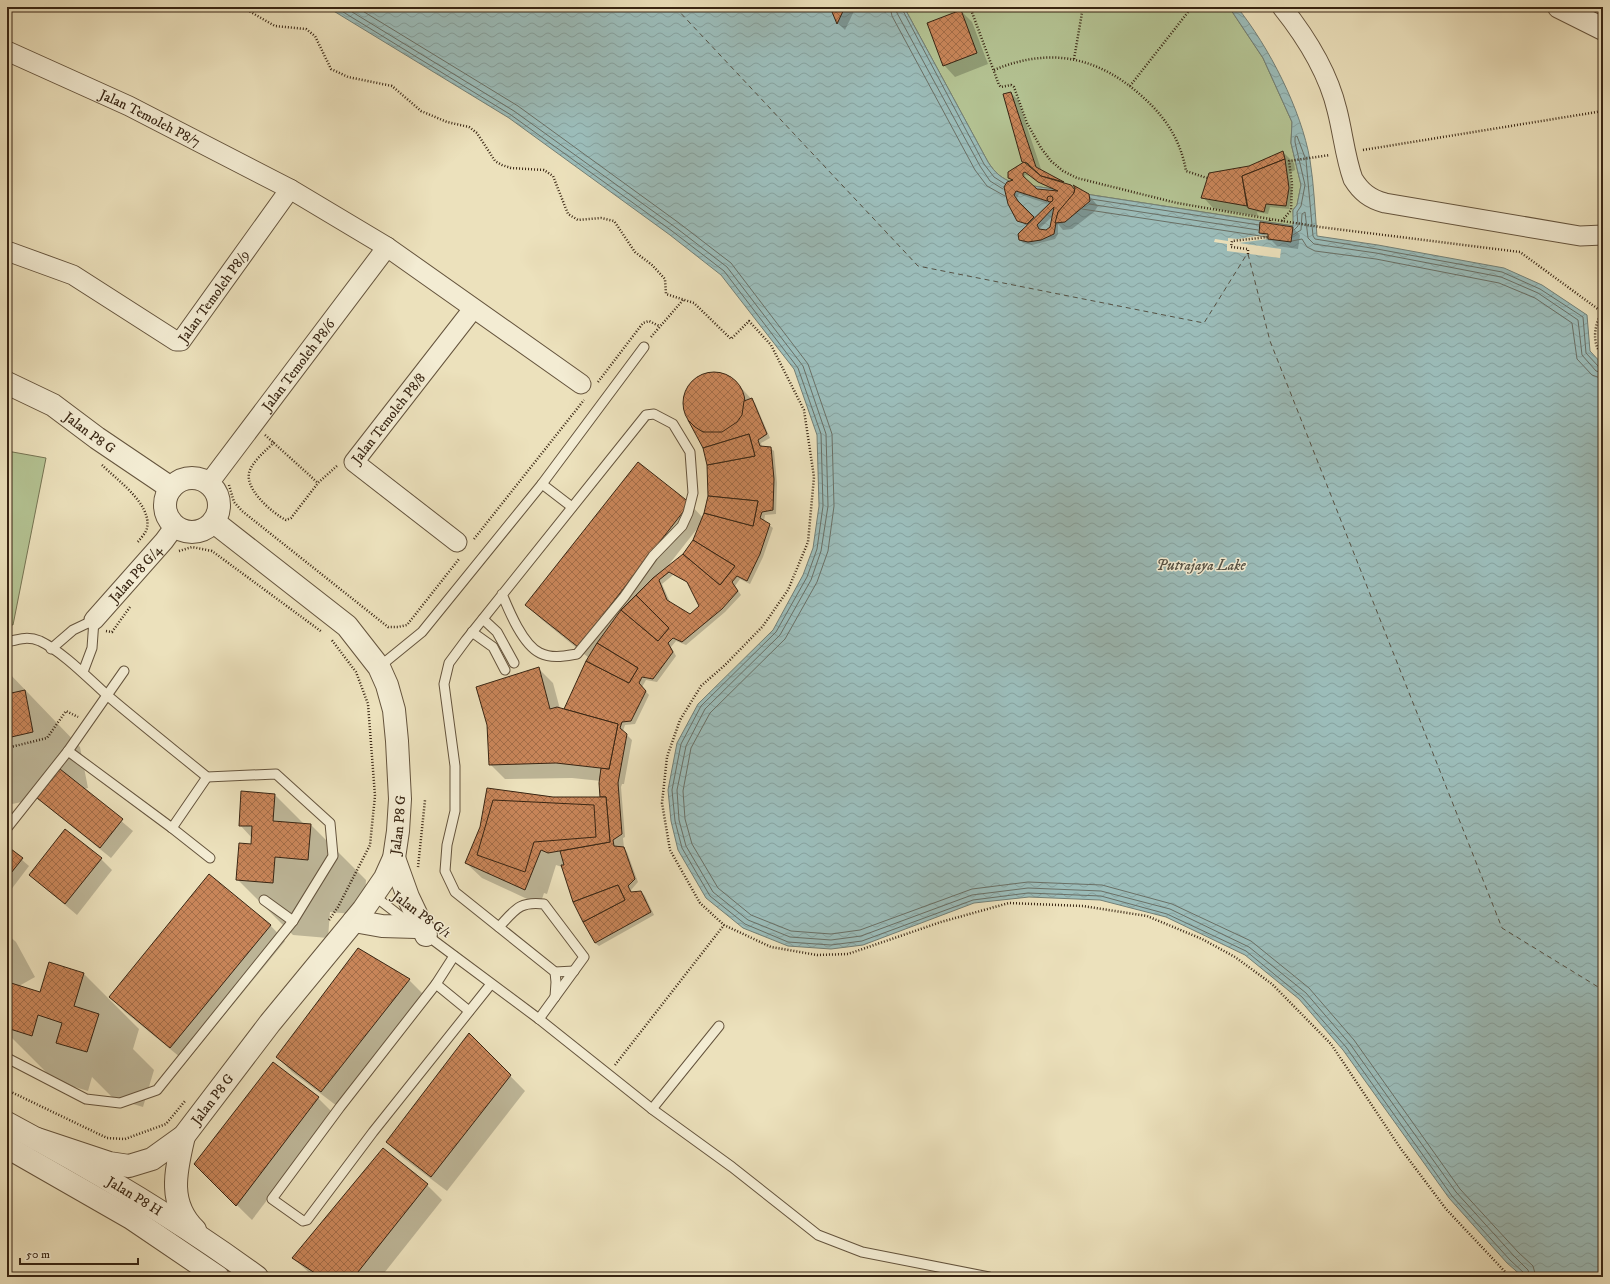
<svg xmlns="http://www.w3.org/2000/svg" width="1610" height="1284" viewBox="0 0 1610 1284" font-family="'IM FELL DW Pica',serif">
  <defs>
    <pattern id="water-waves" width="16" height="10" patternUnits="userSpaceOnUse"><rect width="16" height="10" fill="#9bbcb9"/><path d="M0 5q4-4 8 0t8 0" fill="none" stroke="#86a19e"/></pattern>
    <pattern id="building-cross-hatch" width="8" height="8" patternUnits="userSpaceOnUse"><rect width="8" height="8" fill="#c88559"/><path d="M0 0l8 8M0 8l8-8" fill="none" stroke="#a36d48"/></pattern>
  </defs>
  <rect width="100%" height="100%" fill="#ece1bc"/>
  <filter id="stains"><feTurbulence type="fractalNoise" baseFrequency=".005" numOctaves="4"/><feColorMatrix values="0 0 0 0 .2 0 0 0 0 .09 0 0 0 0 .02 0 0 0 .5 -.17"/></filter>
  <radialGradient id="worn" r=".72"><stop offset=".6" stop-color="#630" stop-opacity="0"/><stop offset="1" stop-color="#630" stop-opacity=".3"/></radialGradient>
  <g fill="#b4c393" stroke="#767453">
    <path d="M904,7H1229L1263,58L1292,122L1291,143L1301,185L1297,205L1293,210L1294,226L1014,183C1002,179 995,173 988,162Z"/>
    <polygon points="7,451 46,458 13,625 7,624"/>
  </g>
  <path fill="url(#water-waves)" stroke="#738077" d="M327,7H904L988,162C995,173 1002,179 1014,183L1293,226V210L1297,205L1301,185L1291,143L1292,122L1263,58L1229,7H1237C1269,47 1301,109 1310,160C1314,185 1315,211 1317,236L1378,245L1504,268L1542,285L1587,315L1590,351L1603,365V1277H1523L1507,1263L1449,1198L1343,1050L1299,999L1245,955L1166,917L1100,900L1029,897L974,903L863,945L831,949L788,946L743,928L706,898L678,850L671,821L668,790L677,743L698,704L773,630L803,575L813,548L819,506L817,435L794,369L721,275L670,235L509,118Z"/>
  <polygon fill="#ece1bc" points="1268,234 1268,239 1239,243 1281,249 1280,258 1227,251 1227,244 1214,242 1215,239 1228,241 1228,238 1238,239"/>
  <g fill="#0003" fill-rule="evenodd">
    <polygon points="799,7 817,7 804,11"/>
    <polygon points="831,7 856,7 845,30 838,23"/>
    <polygon points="871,7 884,7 886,13"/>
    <polygon points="961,11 972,22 988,64 955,77 944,65"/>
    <path d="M1011,93L1018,100L1042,172L1061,183L1087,193L1098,206L1094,212L1072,229L1063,230L1058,224V234L1055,239L1032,245L1023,243L1020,240L1027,226L1018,220L1007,198L1013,181L1008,177L1024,163ZM1025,175L1031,176L1043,185L1056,191L1037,190L1026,180ZM1019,194L1033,199L1049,204L1034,219L1021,205L1017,198ZM1054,215L1050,229L1046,231L1039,229Z"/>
    <polygon points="1283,152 1294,163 1295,170 1289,173 1292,192 1289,209 1270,207 1268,214 1257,212 1258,216 1214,209 1203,197 1249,167"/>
    <polygon points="1293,228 1300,235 1298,249 1277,246 1272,241 1267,240 1260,233"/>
    <path d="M707,373H716L726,375L734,380L755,403L770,438L761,443L762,447L770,448L774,451L777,483L776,514L765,515L764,521L773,528L763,557L750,584L740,579L735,586L741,595L725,612L686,645L676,641L671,647L676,656L657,682L646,680L642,687L649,695L635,724L625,725L623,731L632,740L624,784H622L621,787L625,837L623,838L624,848L627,852L638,882L631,890L632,893L641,892L645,896L654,915L599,946L595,943L562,867L556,865L547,894L544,893L540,905L482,878L466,863L553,798H602L601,781L572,778L505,779L490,764L538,668L553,683L560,709L568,711L589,658L541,619L526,604L690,504L703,518L709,497L708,465L696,427L689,420L685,411L684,402L686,392L690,384ZM700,525L686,558L667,567ZM673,575L689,583L700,607L690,616L670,602L662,584Z"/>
    <polygon points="7,671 80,747 88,788 83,789 133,831 111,858 38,799 49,785 46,783 34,785 37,799 7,805"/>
    <polygon points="275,795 304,824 311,825 366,880 364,915 330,912 328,938 293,935 237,879 252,845 252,838 240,825"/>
    <polygon points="7,847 29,866 7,895"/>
    <polygon points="101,859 112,870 77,915 30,875"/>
    <polygon points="270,925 285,941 186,1062 125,1012 110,997"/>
    <polygon points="7,934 16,942 35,977 19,986 41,993 83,973 139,1029 133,1049 154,1070 143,1107 113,1098 92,1077 88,1091 55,1081 7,1033 7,999 9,992 7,993"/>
    <polygon points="359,949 409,980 424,995 337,1106 292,1072 277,1057"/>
    <polygon points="469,1034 525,1091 447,1191 402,1157 387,1142"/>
    <polygon points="318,1098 333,1113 252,1220 195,1164"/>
    <polygon points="427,1185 442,1200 381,1277 314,1277 293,1258"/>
  </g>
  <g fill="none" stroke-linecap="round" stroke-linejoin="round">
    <g stroke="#6a7066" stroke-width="1">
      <polyline points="335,7 511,115 672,231 724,271 798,368 821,434 823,506 817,549 807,577 776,632 701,706 681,744 672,790 675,821 682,848 710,896 745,924 788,942 831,945 862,941 973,900 1028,893 1101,896 1167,914 1246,951 1302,997 1346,1047 1452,1196 1510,1260 1524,1273 1525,1277"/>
      <polyline points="344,7 514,111 675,227 727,267 803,366 826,434 828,506 821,551 811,580 780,635 705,709 686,746 677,790 679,820 686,846 713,892 748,920 790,937 831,940 861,936 972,895 1028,888 1101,891 1170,909 1249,947 1306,993 1350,1044 1456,1192 1514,1256 1528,1270 1530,1277"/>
      <polyline points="356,7 518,106 679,223 731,263 808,364 832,434 834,506 828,551 817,582 785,639 710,713 691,748 683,791 685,819 692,844 718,888 751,915 791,931 831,934 860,930 972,889 1028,882 1102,885 1172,904 1251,941 1309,988 1354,1040 1460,1189 1518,1252 1533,1266 1536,1277"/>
      <polyline points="890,7 892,16 975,170 987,186 1005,196"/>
      <polyline points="896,7 897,13 980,166 990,181 1003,189"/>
      <polyline points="901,7 984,164 994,177 1005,184"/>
      <polyline points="1091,199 1259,225"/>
      <polyline points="1089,204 1258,230"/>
      <polyline points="1082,209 1267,237"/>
      <polyline points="1294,230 1298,226 1297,212 1301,206 1305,185 1295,142 1295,137 1297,136 1306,160 1313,236 1315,239 1377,249 1502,272 1540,289 1583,317 1586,353 1598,366 1603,368"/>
      <polyline points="1293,235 1301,230 1302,214 1305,212 1308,238 1314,244 1376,253 1501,277 1538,293 1578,320 1582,355 1596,371 1603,373"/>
      <polyline points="1292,241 1302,239 1307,247 1315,251 1376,259 1499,283 1535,298 1572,323 1577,359 1592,375 1603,379"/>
    </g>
    <g stroke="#565245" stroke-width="1" stroke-dasharray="5 4" stroke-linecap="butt">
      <polyline points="675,7 918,266 1204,323 1247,254"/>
      <polyline points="1248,254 1270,341 1502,928 1603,990"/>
    </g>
  </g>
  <g fill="url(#building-cross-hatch)" stroke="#382513" fill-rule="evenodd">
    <polygon points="830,7 845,7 837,24"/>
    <polygon points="961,10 977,53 943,66 927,23"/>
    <polygon points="1011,92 1036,167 1064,182 1041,176 1027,163 1022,162 1003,94"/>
    <polygon points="1283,151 1285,159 1242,176 1247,206 1201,198 1209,173 1249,166"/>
    <polygon points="1285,159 1289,188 1286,206 1266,204 1264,212 1248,208 1242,176"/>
    <path d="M1024,162L1041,176L1071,185L1075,190L1072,197L1058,212L1054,234L1041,240L1028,242L1019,240L1018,234L1053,200L1051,196L1048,197L1047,201L1016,191L1014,195L1018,201L1034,217L1027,224L1017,221L1008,204L1004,187L1007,182L1013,180L1008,178V172ZM1025,172L1038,182L1058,191L1037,189L1023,176V173ZM1054,207L1050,227L1046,230L1039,229L1037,225Z"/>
    <polygon points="1073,185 1089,194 1090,201 1065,222 1055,223 1058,212 1074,193 1075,188"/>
    <circle cx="1050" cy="199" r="3"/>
    <polygon points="1260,222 1293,227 1291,242 1268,239 1268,234 1259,233"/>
    <circle cx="714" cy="403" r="31"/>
    <path d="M752,398L767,434L758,440L760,446L771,447L774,479L773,510L762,512L760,518L770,524L760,554L747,581L737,576L732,582L738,591L722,609L682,642L673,638L668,643L673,652L653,679L642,677L639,683L646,691L631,721L622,722L620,728L627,734L618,783L622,834L613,840L614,846L624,847L635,879L628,886L631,892L641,891L651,912L595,943L583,922L625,900L618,885L573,902L561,865H564L560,851L610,842L606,797H600L599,783L601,768L609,769L618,724L564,709L586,661L629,683L638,668L597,643L621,610L658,641L669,628L636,595L653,578L683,554L720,585L735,566L693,540L704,513L753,526L758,501L708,496L707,465L755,456L749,434L703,448L688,420L695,427L703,432H722L737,422L742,415L744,401ZM669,572L687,582L699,606L690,614L667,600L659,580Z"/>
    <polygon points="749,434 755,456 707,465 703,448"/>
    <polygon points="638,462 690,503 578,647 525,605"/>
    <polygon points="708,496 758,501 753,526 704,513"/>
    <polygon points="693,540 735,566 720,585 683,554"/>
    <polygon points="636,595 669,628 658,641 621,610"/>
    <polygon points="597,643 638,668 629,683 586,661"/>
    <polygon points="539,667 550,709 557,707 618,724 609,769 556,763 489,765 487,725 476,687"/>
    <polygon points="25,690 33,732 7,738 7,694"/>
    <polygon points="60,769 123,819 100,848 37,798"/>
    <polygon points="487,788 553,797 606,797 610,842 548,853 541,850 525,890 465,863 480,827"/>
    <polygon points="241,791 275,794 273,821 311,824 308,860 275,857 273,883 236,880 239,843 251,844 252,826 239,826"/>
    <polygon points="493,800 594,805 596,837 534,842 525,872 477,855"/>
    <polygon points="65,829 102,858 65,904 29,875"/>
    <polygon points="7,846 23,858 7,878"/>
    <polygon points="209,874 271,925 170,1048 109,997"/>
    <polygon points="618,885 625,900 583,922 573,902"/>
    <polygon points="358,948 410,979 321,1092 276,1057"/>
    <polygon points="49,962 84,973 74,1006 99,1014 87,1052 56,1043 62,1023 38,1015 32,1036 7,1028 7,996 11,983 40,992"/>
    <polygon points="469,1033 511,1075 431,1177 386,1142"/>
    <polygon points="273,1062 319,1097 236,1206 194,1164"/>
    <polygon points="383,1148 428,1184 354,1277 321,1277 292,1258"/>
  </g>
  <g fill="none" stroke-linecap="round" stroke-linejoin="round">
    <g stroke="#65543d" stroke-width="11">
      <g id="service">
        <polyline points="542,484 572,507"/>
        <path d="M502,594C509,611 523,645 540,653C552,659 565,656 577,654L624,597L653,556L682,526L688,513L693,493L690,452L673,424L654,414L646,415L466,640L449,663L444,684L455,766V811L447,845L445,871L455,892L555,972L574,971"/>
        <polyline points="483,619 497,632 514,663"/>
        <polyline points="472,632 493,647 505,670"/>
        <path d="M7,642C19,639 28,636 40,641C63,652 89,679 108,696C141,724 174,750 207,777L276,774L330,823L333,856L293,921L157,1090L120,1103L86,1099L7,1058"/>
        <polyline points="51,649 73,630 94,620 92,648 83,672"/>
        <polyline points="379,667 422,632 542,484 644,347"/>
        <polyline points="68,751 172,828 207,777"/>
        <polyline points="7,828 68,751 124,671"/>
        <polyline points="172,828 210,858"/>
        <polyline points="373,895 408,922"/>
        <polyline points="264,900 293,921"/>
        <path d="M499,927C515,910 519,901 544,904L584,957L539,1019"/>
        <polyline points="425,934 539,1019 652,1109 732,1167 818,1235 862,1252 989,1277"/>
        <polyline points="454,956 436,984 340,1107 272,1199 303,1221 307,1220 373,1132 491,984"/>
        <polyline points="555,972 556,982 555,997"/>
        <polyline points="436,984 469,1011"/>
        <polyline points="652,1109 719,1026"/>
      </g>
    </g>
    <g stroke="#65543d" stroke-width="21">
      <g id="minor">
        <path d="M1282,7C1306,37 1328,72 1337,110C1343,133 1345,157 1353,179C1361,192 1370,199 1385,203L1580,236L1603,235"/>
        <path id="s1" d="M7,51L129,106L290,189L387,247L581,384"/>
        <path id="s2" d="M7,251L73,275L176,341H181L290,189"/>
        <path id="s3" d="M209,483L387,247"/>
        <path id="s4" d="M457,542L354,462L473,309"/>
        <path id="s5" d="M94,620L164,541L175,526"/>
      </g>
    </g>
    <g stroke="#65543d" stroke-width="24">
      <g id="tertiary">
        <polyline points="1559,7 1603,29"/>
        <path id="s6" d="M7,383L53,405L97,438L171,488"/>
        <circle cx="192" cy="505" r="27"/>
        <polyline points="394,858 408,897 426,935"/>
        <polyline points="354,921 382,926 416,927"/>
        <path id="s7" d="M7,1123C93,1169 178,1219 257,1277"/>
        <path d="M184,1136C176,1170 167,1203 195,1230"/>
        <path id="s8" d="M37,1139L109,1163L129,1166L152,1159L184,1136L270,1023L363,910L385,878L394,858L398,831L400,799L397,741L394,710L387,685L379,667L347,626L214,522"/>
        <polyline points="7,1147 131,1218 218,1277"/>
      </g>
    </g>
    <g stroke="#382513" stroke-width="2.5" stroke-dasharray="1 2" stroke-linecap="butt">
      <polyline points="242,7 275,26 306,29 315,36 331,69 348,77 392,86 421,111 447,122 469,127 477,133 495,161 502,165 511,168 544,170 553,176 568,214 578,220 601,218 614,221 635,252 652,265 665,279 666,294 694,303 731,339 749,321 771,345 804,410 814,477 808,542 788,590 763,626 725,665 701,686 680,720 667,757 662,803 670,850 700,903 724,925 771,947 817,955 848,954 941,922 1009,903 1083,906 1147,916 1202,939 1235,957 1272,984 1331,1044 1401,1149 1446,1209 1510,1277"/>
      <polyline points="970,7 999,85 1001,87 1011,85 1014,87 1027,123 1041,148 1051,161 1063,171 1077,178 1177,203 1270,219 1320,227 1520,252 1602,312"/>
      <polyline points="1074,59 1083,7"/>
      <path d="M994,70C1051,46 1100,57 1145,99C1167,119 1181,142 1186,171L1207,178"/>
      <polyline points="1130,86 1192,7"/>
      <polyline points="1363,150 1603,111"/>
      <polyline points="1282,221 1291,210 1292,184 1289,161 1330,155"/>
      <polyline points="1270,224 1270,219"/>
      <polyline points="1248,254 1248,249 1231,247 1232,241 1268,237"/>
      <path d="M1603,311C1594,324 1591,344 1603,356"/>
      <polyline points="651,337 683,300"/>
      <polyline points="598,382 643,323 649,321 659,326"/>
      <polyline points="265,435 318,483"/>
      <path d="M274,442C267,450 256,458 251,468C240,486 272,513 286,520L291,518L318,483L338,465"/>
      <path d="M102,465C117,480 152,504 147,528C146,533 140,539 137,543"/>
      <polyline points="229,485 234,502 242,511 388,627 398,627 407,625 459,559"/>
      <polyline points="474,539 584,400"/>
      <polyline points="179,551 192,547 212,551 322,632"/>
      <polyline points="106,631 112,632 130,607"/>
      <polyline points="7,748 47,738 66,711 78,717"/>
      <polyline points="418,867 425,800"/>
      <polyline points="329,920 338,907 370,845 375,796 368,704 356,672 331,639"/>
      <polyline points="615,1065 724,925"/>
      <polyline points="7,1090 107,1138 125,1139 166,1124 185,1101"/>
    </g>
    <use href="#service" stroke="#f3ecd3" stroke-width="9"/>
    <use href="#minor" stroke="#f3ecd3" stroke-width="19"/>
    <use href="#tertiary" stroke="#f3ecd3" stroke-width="22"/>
  </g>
  <g text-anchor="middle" stroke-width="3" stroke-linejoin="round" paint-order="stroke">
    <g font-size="14" fill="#382513" stroke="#f3ecd3">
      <text dy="5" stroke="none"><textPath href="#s1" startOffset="158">Jalan Temoleh P8/7</textPath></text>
      <text dy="5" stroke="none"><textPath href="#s2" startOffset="253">Jalan Temoleh P8/9</textPath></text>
      <text dy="5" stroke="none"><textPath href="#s3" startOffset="148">Jalan Temoleh P8/6</textPath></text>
      <text dy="5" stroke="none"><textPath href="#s4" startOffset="186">Jalan Temoleh P8/8</textPath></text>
      <text dy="5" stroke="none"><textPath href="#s6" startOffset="97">Jalan P8 G</textPath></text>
      <text dy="5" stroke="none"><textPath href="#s5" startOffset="62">Jalan P8 G/4</textPath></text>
      <text dy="5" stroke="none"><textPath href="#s8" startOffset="542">Jalan P8 G</textPath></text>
      <text transform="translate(422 914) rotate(36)" y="5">Jalan P8 G/1</text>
      <text dy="5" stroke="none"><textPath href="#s8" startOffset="206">Jalan P8 G</textPath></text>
      <text dy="5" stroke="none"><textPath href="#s7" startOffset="147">Jalan P8 H</textPath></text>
    </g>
    <g font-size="15" font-style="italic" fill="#565245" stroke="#f3ecd3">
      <text x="1201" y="570">Putrajaya Lake</text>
    </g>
  </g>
  <rect width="1610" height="1284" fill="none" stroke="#ece1bc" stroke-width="24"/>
  <rect x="8" y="8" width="1594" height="1268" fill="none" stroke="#382513" stroke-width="2"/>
  <rect x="12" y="12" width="1586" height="1260" fill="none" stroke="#382513"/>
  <path d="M20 1258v6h118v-6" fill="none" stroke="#382513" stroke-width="2"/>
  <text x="26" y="1258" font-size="12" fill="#382513" stroke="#f3ecd3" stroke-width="3" paint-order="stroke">50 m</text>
  <rect width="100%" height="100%" filter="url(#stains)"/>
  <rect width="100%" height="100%" fill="url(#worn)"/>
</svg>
